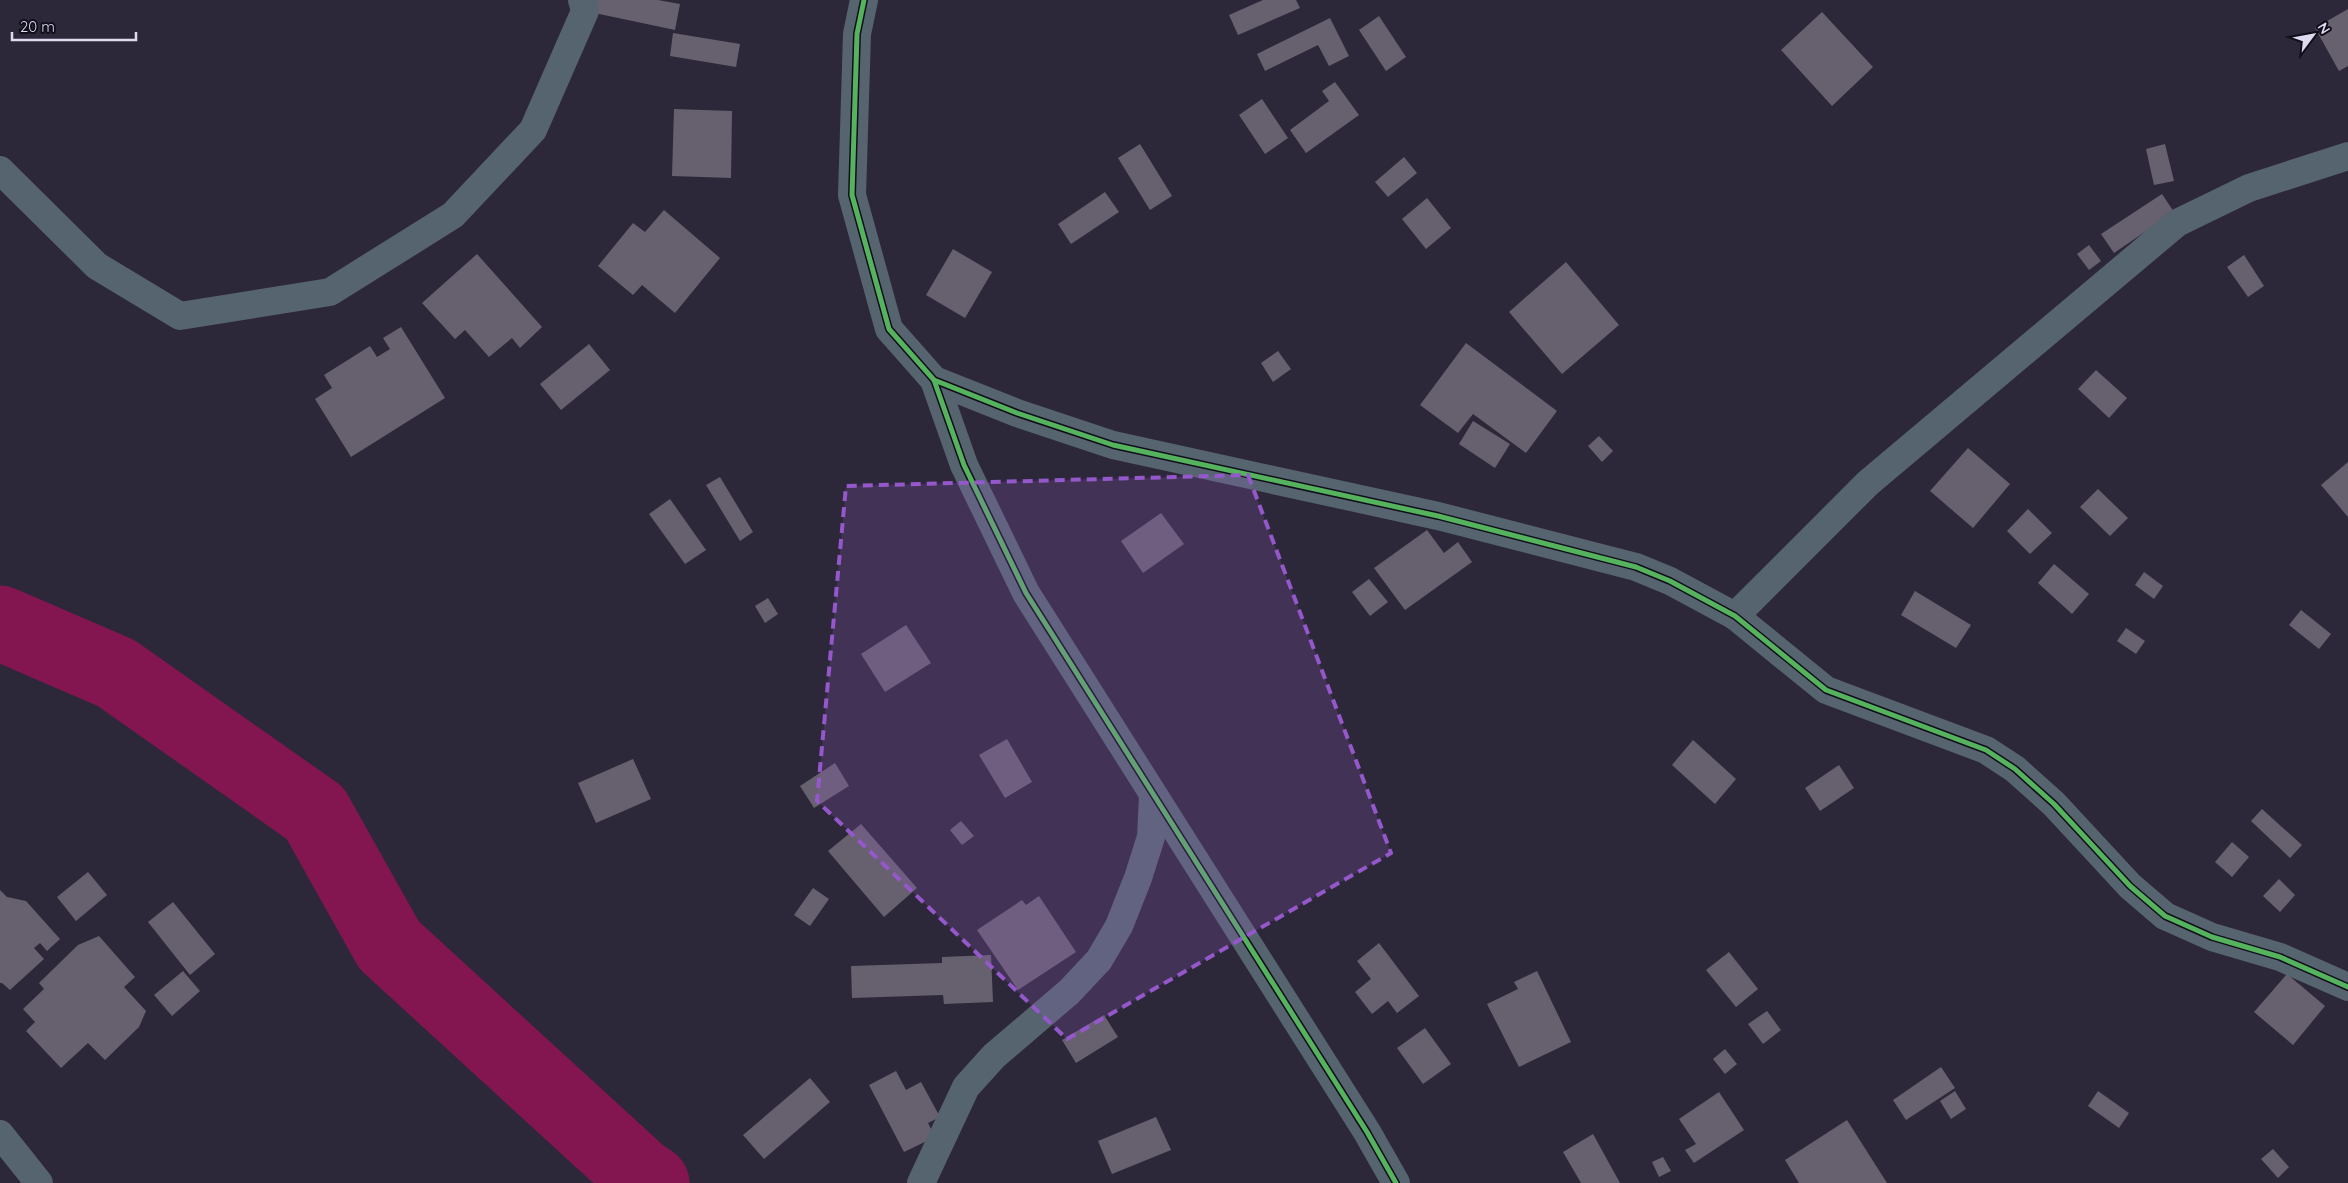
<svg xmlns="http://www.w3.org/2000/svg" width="2348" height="1183" viewBox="0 0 2348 1183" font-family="Quicksand,sans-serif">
  <rect width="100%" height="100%" fill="#2d2839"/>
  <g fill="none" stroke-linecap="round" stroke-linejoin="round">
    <polyline stroke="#831551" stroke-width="12" points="638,1183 640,1175"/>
    <polyline stroke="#831551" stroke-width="75" points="0,623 116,673 315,813 389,945 640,1175 652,1183"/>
  </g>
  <g fill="#67606e">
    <polygon points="588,0 658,0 680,4 675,30 585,11"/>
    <polygon points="1263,0 1296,0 1300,8 1238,35 1229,15"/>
    <polygon points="2348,9 2348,66 2339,71 2315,28"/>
    <polygon points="1822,12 1873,67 1832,106 1781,50"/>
    <polygon points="1379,16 1406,57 1386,71 1359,30"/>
    <polygon points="1330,18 1349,56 1329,66 1318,45 1265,71 1257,54"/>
    <polygon points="673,33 740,44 736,67 670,56"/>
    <polygon points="1335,82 1359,115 1306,153 1290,130 1329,101 1322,91"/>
    <polygon points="1262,99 1288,138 1265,154 1239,115"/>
    <polygon points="674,109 732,111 731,178 672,176"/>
    <polygon points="1140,144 1172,196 1150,210 1118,158"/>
    <polygon points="2165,144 2174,181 2154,185 2146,149"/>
    <polygon points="1404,157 1417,173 1388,197 1375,182"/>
    <polygon points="1105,192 1119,212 1071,244 1058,224"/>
    <polygon points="2162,194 2174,212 2114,253 2101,234"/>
    <polygon points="1427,198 1451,228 1426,249 1402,219"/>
    <polygon points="664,210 720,258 675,313 642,285 633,295 598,266 633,223 645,232"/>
    <polygon points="2089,245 2101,261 2089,270 2077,254"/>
    <polygon points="953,249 992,272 965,318 926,295"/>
    <polygon points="477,254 542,327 520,348 512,338 489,357 465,330 455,339 422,303"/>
    <polygon points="2244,255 2264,286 2248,297 2227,267"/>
    <polygon points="1566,262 1619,325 1562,374 1509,312"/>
    <polygon points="401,327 445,398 351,457 315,399 332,388 324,375 370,346 377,357 390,349 383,338"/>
    <polygon points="1466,343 1557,411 1526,453 1473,414 1458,433 1420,405"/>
    <polygon points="589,344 610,370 561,410 540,384"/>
    <polygon points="1278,351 1291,369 1273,382 1261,363"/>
    <polygon points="2096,370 2127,398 2109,418 2078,389"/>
    <polygon points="1473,421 1510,444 1495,468 1459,444"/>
    <polygon points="1599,436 1613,451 1602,462 1588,446"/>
    <polygon points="1968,448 2010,484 1973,528 1930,491"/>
    <polygon points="2348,462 2348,517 2321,485"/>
    <polygon points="720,477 753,532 740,541 706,485"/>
    <polygon points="2098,489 2128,518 2110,536 2080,507"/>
    <polygon points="670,499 706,550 685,564 649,514"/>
    <polygon points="2028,509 2052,533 2030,554 2007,531"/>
    <polygon points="1161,513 1184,544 1143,573 1121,541"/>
    <polygon points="1427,530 1444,553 1458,542 1472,562 1405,610 1374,568"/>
    <polygon points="2054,564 2089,594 2072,614 2038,583"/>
    <polygon points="2144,572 2163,586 2154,599 2135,585"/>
    <polygon points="1369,579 1388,602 1370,616 1352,592"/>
    <polygon points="1915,591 1971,625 1956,648 1901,615"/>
    <polygon points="768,598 778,614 765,623 755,606"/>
    <polygon points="2301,610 2331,634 2319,649 2289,625"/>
    <polygon points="906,625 931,663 885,692 861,654"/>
    <polygon points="2126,628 2145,641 2136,654 2117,641"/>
    <polygon points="1007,739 1032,782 1005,798 979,755"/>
    <polygon points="1693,740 1736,779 1715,804 1672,765"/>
    <polygon points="633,759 651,799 596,823 578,783"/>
    <polygon points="835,763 849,786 814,808 800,786"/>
    <polygon points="1839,765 1854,788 1820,811 1805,788"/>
    <polygon points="2262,809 2302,845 2290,858 2251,821"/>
    <polygon points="961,821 974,836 962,845 950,830"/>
    <polygon points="861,824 917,888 884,917 828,851"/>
    <polygon points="2232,842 2249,857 2232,877 2215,862"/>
    <polygon points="88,872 107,895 76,921 57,897"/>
    <polygon points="2279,879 2295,895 2280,912 2263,896"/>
    <polygon points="813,888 829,899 810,926 794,915"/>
    <polygon points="0,890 7,897 26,901 60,939 47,951 40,943 34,948 44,959 10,990 2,983 0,983"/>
    <polygon points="1039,896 1076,952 1018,990 977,930 1022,900 1026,905"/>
    <polygon points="173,902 215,954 190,975 148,922"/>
    <polygon points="99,936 135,977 124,987 146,1011 139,1027 105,1060 88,1043 61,1068 26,1031 35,1022 23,1009 44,989 39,983 78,945"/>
    <polygon points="1379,943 1419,996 1397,1013 1388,1001 1372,1014 1355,992 1371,979 1357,961"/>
    <polygon points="1729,952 1758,989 1736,1007 1706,970"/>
    <polygon points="991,955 993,1002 944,1004 943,995 852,998 851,966 942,963 942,957"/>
    <polygon points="183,971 200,991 172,1016 154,995"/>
    <polygon points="1537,971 1571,1042 1519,1067 1487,1004 1518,989 1514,982"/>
    <polygon points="2287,974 2325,1006 2293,1045 2254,1012"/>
    <polygon points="1767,1011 1781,1030 1763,1044 1748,1024"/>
    <polygon points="1104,1015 1118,1037 1076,1063 1062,1040"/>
    <polygon points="1425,1028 1451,1064 1423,1084 1397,1048"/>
    <polygon points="1725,1049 1737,1064 1725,1074 1713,1059"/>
    <polygon points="1941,1067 1955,1088 1906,1120 1893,1100"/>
    <polygon points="896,1071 906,1090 921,1082 940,1117 928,1123 935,1137 904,1152 869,1085"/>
    <polygon points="810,1078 830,1102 764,1159 743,1135"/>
    <polygon points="1955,1091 1966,1109 1951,1119 1940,1101"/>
    <polygon points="2098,1091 2129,1113 2119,1128 2088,1106"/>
    <polygon points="1719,1092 1744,1130 1694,1163 1685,1150 1696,1144 1679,1119"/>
    <polygon points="1156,1117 1171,1150 1112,1174 1098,1141"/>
    <polygon points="1847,1120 1887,1183 1799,1183 1785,1160"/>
    <polygon points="1593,1134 1620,1183 1581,1183 1563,1152"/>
    <polygon points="2273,1149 2289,1167 2278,1178 2261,1159"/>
    <polygon points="1663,1157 1671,1171 1659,1177 1652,1162"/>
  </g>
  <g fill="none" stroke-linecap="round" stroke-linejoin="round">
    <g stroke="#56646f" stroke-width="28">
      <polyline points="864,0 857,34 852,195 889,329 934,380 1017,413 1113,445 1438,516 1636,567 1670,581 1735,616 1826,690 1986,750 2015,769 2054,804 2130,886 2165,916 2212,937 2280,957 2348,987"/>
      <polyline points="0,170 97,266 180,316 330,292 453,215 533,130 585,11 582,0"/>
      <polyline points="934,380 964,465 1026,593 1367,1132 1396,1183"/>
      <polyline points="1735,616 1868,483 2177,223 2249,188 2348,156"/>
      <polyline points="0,1134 39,1183"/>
      <polyline points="921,1183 966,1087 994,1056 1069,992 1099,960 1119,926 1138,878 1151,837 1153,796"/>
    </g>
    <g stroke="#110e1c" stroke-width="8">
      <g id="cycleway">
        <polyline points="864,0 857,34 852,195 889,329 934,380 1017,413 1113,445 1438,516 1636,567 1670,581 1735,616 1826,690 1986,750 2015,769 2054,804 2130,886 2165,916 2212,937 2280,957 2348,987"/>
        <polyline points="934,380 964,465 1026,593 1367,1132 1396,1183"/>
      </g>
    </g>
    <use href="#cycleway" stroke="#56b35d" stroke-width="5"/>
  </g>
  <path fill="#9458cb" fill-opacity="0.2" stroke="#9458cb" stroke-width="4" stroke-dasharray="10 6" stroke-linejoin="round" d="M1248,475L1391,853L1067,1039L817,801L846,486Z"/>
  <g transform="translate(2313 35) rotate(58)" stroke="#110e1c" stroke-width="4" paint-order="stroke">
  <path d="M0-4L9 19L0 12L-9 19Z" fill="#dedaef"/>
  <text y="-8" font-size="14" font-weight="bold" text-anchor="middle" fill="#dedaef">N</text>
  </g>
  <path d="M12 32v8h124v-8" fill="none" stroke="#dedaef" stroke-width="2.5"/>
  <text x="20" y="32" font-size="15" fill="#dedaef" stroke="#110e1c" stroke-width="4" paint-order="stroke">20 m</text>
</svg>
